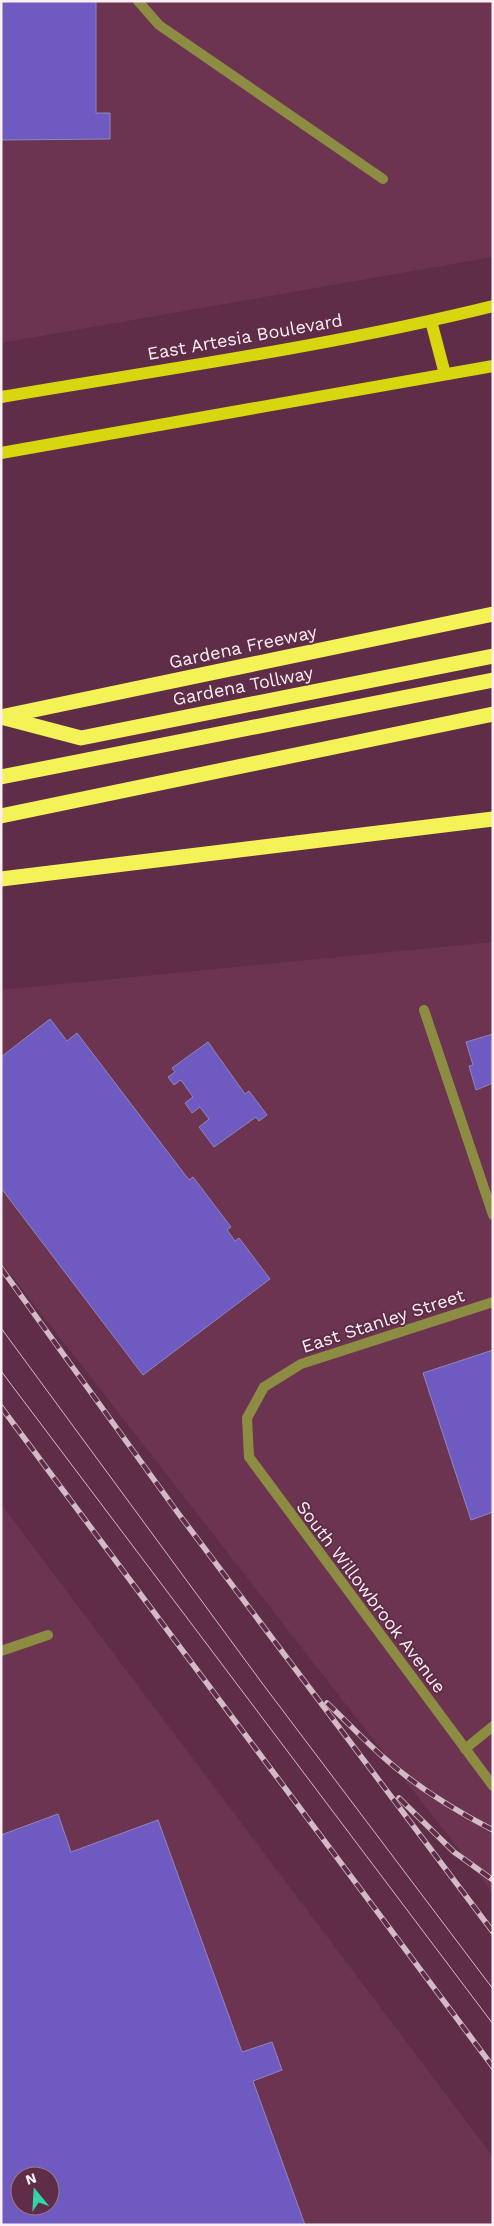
<svg xmlns="http://www.w3.org/2000/svg" width="494" height="2226" viewBox="0 0 494 2226" font-family="'Work Sans',sans-serif">
  <rect width="100%" height="100%" fill="#5f2d47"/>
  <g fill="#6d3452" fill-rule="evenodd">
    <polygon points="1,1 493,1 493,257 1,343"/>
    <polygon points="493,942 493,1893 1,1262 1,990"/>
    <path d="M1,1504L493,2157V2225H1ZM20,2176H50V2206H20Z"/>
  </g>
  <g fill="#6e5ac1" stroke="#8e87be" fill-rule="evenodd">
    <polygon points="1,1 96,1 96,113 110,113 110,139 1,140"/>
    <polygon points="50,1019 67,1041 77,1033 189,1180 193,1177 231,1227 227,1230 235,1241 239,1238 270,1279 143,1375 1,1188 1,1057"/>
    <polygon points="493,1034 493,1083 476,1090 469,1066 473,1065 466,1042"/>
    <polygon points="208,1042 245,1094 249,1091 267,1115 259,1121 256,1117 214,1147 199,1127 209,1119 200,1107 192,1113 185,1103 193,1097 181,1080 174,1085 168,1077 175,1072 172,1068"/>
    <polygon points="493,1350 493,1512 471,1520 423,1373"/>
    <path d="M58,1814L71,1852L158,1820L242,2052L272,2042L282,2070L253,2081L305,2225H1V1835ZM20,2176H50V2206H20Z"/>
  </g>
  <g fill="none" stroke-linecap="round" stroke-linejoin="round">
    <g stroke="#8c8d43" stroke-width="10">
      <polyline points="138,1 159,25 383,179"/>
      <polyline points="424,1010 493,1215"/>
      <polyline points="1,1651 48,1635"/>
      <polyline points="465,1749 493,1726"/>
    </g>
    <polyline stroke="#8c8d43" stroke-width="10" points="493,1302 301,1364 264,1387 247,1418 249,1457 493,1786"/>
    <g stroke="#d8d60f" stroke-width="12">
      <polyline points="431,321 445,374"/>
      <path d="M1,397C165,369 331,346 493,306"/>
      <polyline points="1,453 493,366"/>
    </g>
    <g stroke="#f3f257" stroke-width="15">
      <polyline points="5,716 493,614"/>
      <polyline points="1,717 81,738 493,656"/>
      <polyline points="1,777 493,680"/>
      <polyline points="1,816 493,714"/>
      <polyline points="1,879 493,819"/>
    </g>
    <g stroke="#d2bbc5" stroke-width="1">
      <polyline points="1,1328 262,1683 493,1989"/>
      <polyline points="1,1371 493,2024"/>
    </g>
    <g stroke="#d2bbc5" stroke-width="5.5">
      <g id="rail">
        <polyline points="1,1268 178,1513 493,1932"/>
        <polyline points="1,1407 493,2067"/>
        <path d="M327,1703C345,1720 363,1739 382,1756C414,1785 454,1810 493,1830"/>
        <polyline points="399,1798 454,1852 493,1880"/>
      </g>
    </g>
    <use href="#rail" stroke="#5f2d47" stroke-width="4" stroke-dasharray="11" stroke-linecap="butt"/>
  </g>
  <g text-anchor="middle" stroke-width="4" stroke-linejoin="round" paint-order="stroke">
    <g font-size="18" fill="#fceff4" stroke="#5f2d47">
      <text transform="translate(245 337) rotate(-10)" y="6">East Artesia Boulevard</text>
      <text transform="translate(243 647) rotate(-12)" y="6">Gardena Freeway</text>
      <text transform="translate(243 686) rotate(-11)" y="6">Gardena Tollway</text>
      <text transform="translate(383 1321) rotate(-18)" y="6">East Stanley Street</text>
      <text transform="translate(371 1597) rotate(53)" y="6">South Willowbrook Avenue</text>
    </g>
  </g>
  <rect width="494" height="2226" fill="none" stroke="#fceff4" stroke-width="5"/>
  <g transform="translate(35 2191) rotate(342)"><circle r="24" fill="#5f2d47" stroke="#9e7b8c"/>
  <path d="M0-4L9 19L0 12L-9 19Z" fill="#34d4a8"/>
  <text y="-8" font-size="14" font-weight="bold" text-anchor="middle" fill="#fceff4">N</text>
  </g>
</svg>
